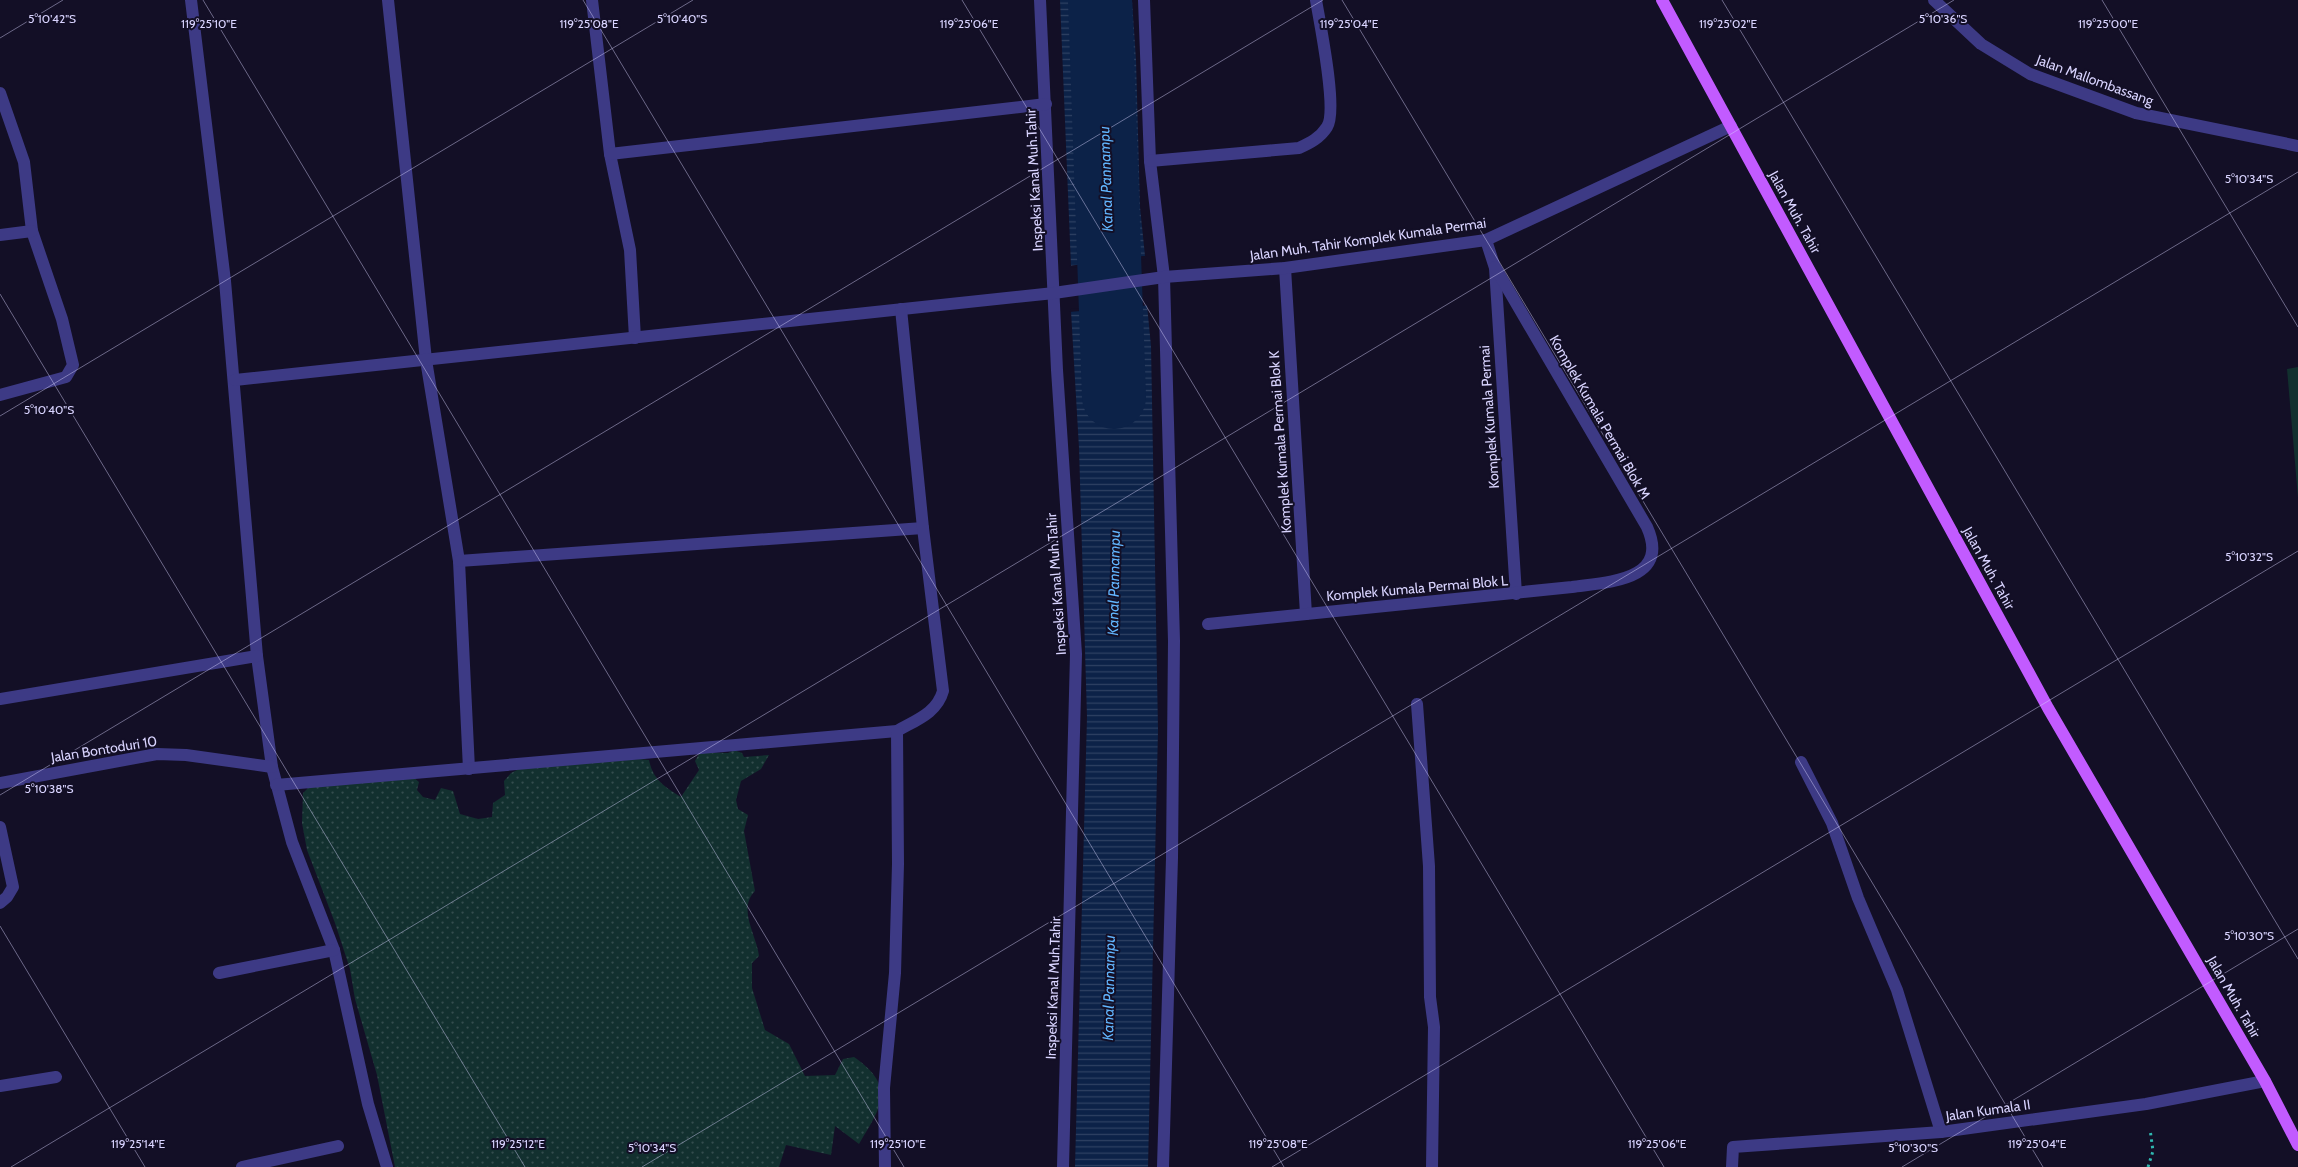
<svg xmlns="http://www.w3.org/2000/svg" width="2298" height="1167" viewBox="0 0 2298 1167" font-family="Cabin,sans-serif">
  <defs>
    <pattern id="grass-dots" width="8" height="8" patternUnits="userSpaceOnUse" patternTransform="scale(1.25)"><rect width="8" height="8" fill="#12302f"/><path d="M2 2h.1M6 6h.1" fill="none" stroke="#344d4e" stroke-width="1.8" stroke-linecap="round"/></pattern>
    <pattern id="water-rules" width="6" height="5" patternUnits="userSpaceOnUse" patternTransform="scale(1.25)"><rect width="6" height="5" fill="#0c2248"/><path d="M0 2.5h6" fill="none" stroke="#2f4163"/></pattern>
  </defs>
  <rect width="100%" height="100%" fill="#130f26"/>
  <path fill="url(#grass-dots)" d="M734,750L742,753L744,757L769,755L761,769L741,781L736,800L738,809L748,815L744,831L755,891C737,909 757,936 759,956L752,963V988L765,1030L789,1044L805,1076L835,1075L843,1059L854,1057C897,1087 881,1107 859,1144L835,1126L831,1155L786,1145L779,1167H395L377,1075L355,999L350,969L335,923L307,850L302,823L303,793L312,784L413,777L419,782L417,790L423,797L435,800L441,788L453,791L460,814L478,819L492,817L493,803L505,795L504,781L511,773L519,769L639,759L649,760C653,780 665,787 681,797L699,770L695,761L700,752L728,753Z"/>
  <polygon fill="#12302f" points="2298,367 2298,498 2287,369"/>
  <g fill="url(#water-rules)">
    <polygon points="1060,0 1132,0 1136,60 1140,207 1145,256 1071,266"/>
    <polygon points="1147,305 1151,346 1158,730 1148,1167 1075,1167 1087,717 1079,448 1071,311"/>
  </g>
  <g fill="#130f26">
    <polygon points="1145,256 1147,256 1145,259 1071,268 1069,266"/>
    <polygon points="1147,302 1150,305 1069,312 1071,309"/>
  </g>
  <g fill="none" stroke-linecap="round" stroke-linejoin="round">
    <polyline stroke="#0c2248" stroke-width="64" points="1100,0 1114,397"/>
    <polyline stroke="#2fb8b0" stroke-width="3" stroke-dasharray="2.5 4" stroke-linecap="butt" points="2148,1167 2153,1151 2150,1129"/>
    <g stroke="#3d3a85" stroke-width="12">
      <polyline points="191,0 225,281 257,656 272,767 292,842 334,950 368,1104 387,1167"/>
      <polyline points="388,0 426,360 459,561 469,769"/>
      <polyline points="592,0 610,154 630,250 635,338"/>
      <polyline points="1040,0 1057,370 1076,654 1063,1167"/>
      <polyline points="1144,0 1150,161 1164,277 1174,641 1172,858 1163,1167"/>
      <polyline points="1934,0 1981,44 2030,74 2136,113 2298,146"/>
      <polyline points="0,93 24,162 32,231 62,319 73,365 66,377 0,395"/>
      <polyline points="610,154 1046,104"/>
      <path d="M1150,161L1299,148C1310,143 1320,138 1327,127C1338,111 1320,24 1316,0"/>
      <polyline points="0,235 32,231"/>
      <polyline points="1486,240 1495,268 1516,594"/>
      <polyline points="1285,268 1306,614"/>
      <polyline points="235,380 1054,293 1164,277 1285,268 1486,240 1731,126"/>
      <polyline points="459,561 923,528"/>
      <path d="M1208,624L1572,587C1607,582 1671,581 1647,527L1495,267"/>
      <polyline points="0,699 257,656"/>
      <polyline points="1417,704 1429,866 1430,997 1434,1027 1432,1167"/>
      <polyline points="1801,762 1832,823 1858,898 1897,990 1941,1132"/>
      <polyline points="0,783 157,754 186,755 272,767"/>
      <path d="M276,785L897,731C916,720 937,713 943,691L923,528L901,309"/>
      <polyline points="0,827 13,887 7,897 0,903"/>
      <polyline points="219,973 334,950"/>
      <polyline points="0,1086 56,1077"/>
      <polyline points="242,1167 338,1146"/>
      <polyline points="885,1167 884,1088 895,973 898,864 897,731"/>
      <polyline points="1732,1167 1733,1147 1941,1132 2146,1104 2265,1081"/>
    </g>
    <polyline stroke="#c25bff" stroke-width="12" points="1662,0 2048,708 2265,1081 2298,1145"/>
  </g>
  <path fill="none" stroke="#d9d4ff" stroke-width="1" stroke-opacity="0.45" d="M203,0L904,1167M583,0L1284,1167M962,0L1664,1167M1342,0L2043,1167M1722,0L2298,959M2102,0L2298,327M0,38L63,0M0,294L525,1167M0,416L693,0M0,795L1323,0M0,926L145,1167M11,1167L1954,0M642,1167L2298,172M1272,1167L2298,551M1902,1167L2298,929"/>
  <g text-anchor="middle" stroke-width="4" stroke-linejoin="round" paint-order="stroke">
    <g font-size="14" fill="#d9d4ff" stroke="#130f26">
      <text transform="translate(2095 80) rotate(20)" y="5">Jalan Mallombassang</text>
      <text transform="translate(1034 180) rotate(-93)" y="5">Inspeksi Kanal Muh.Tahir</text>
      <text transform="translate(1795 212) rotate(61)" y="5">Jalan Muh. Tahir</text>
      <text transform="translate(1368 239) rotate(-8)" y="5">Jalan Muh. Tahir Komplek Kumala Permai</text>
      <text transform="translate(1489 417) rotate(-94)" y="5">Komplek Kumala Permai</text>
      <text transform="translate(1600 417) rotate(60)" y="5">Komplek Kumala Permai Blok M</text>
      <text transform="translate(1280 442) rotate(-94)" y="5">Komplek Kumala Permai Blok K</text>
      <text transform="translate(1989 568) rotate(61)" y="5">Jalan Muh. Tahir</text>
      <text transform="translate(1056 584) rotate(-94)" y="5">Inspeksi Kanal Muh.Tahir</text>
      <text transform="translate(1417 588) rotate(-5)" y="5">Komplek Kumala Permai Blok L</text>
      <text transform="translate(104 749) rotate(-9)" y="5">Jalan Bontoduri 10</text>
      <text transform="translate(1053 988) rotate(-88)" y="5">Inspeksi Kanal Muh.Tahir</text>
      <text transform="translate(2234 997) rotate(60)" y="5">Jalan Muh. Tahir</text>
      <text transform="translate(1988 1110) rotate(-8)" y="5">Jalan Kumala II</text>
    </g>
    <g font-size="15" font-style="italic" fill="#62b6ff" stroke="#130f26">
      <text transform="translate(1106 179) rotate(-92)" y="5">Kanal Pannampu</text>
      <text transform="translate(1114 583) rotate(-89)" y="5">Kanal Pannampu</text>
      <text transform="translate(1109 988) rotate(-89)" y="5">Kanal Pannampu</text>
    </g>
  </g>
  <g font-size="12" text-anchor="middle" fill="#d9d4ff" stroke="#130f26" stroke-width="4" stroke-linejoin="round" paint-order="stroke">
    <text x="682" y="23">5°10'40"S</text>
    <text x="1943" y="23">5°10'36"S</text>
    <text x="52" y="23">5°10'42"S</text>
    <text x="589" y="28">119°25'08"E</text>
    <text x="1728" y="28">119°25'02"E</text>
    <text x="209" y="28">119°25'10"E</text>
    <text x="969" y="28">119°25'06"E</text>
    <text x="1349" y="28">119°25'04"E</text>
    <text x="2108" y="28">119°25'00"E</text>
    <text x="2249" y="183">5°10'34"S</text>
    <text x="49" y="414">5°10'40"S</text>
    <text x="2249" y="561">5°10'32"S</text>
    <text x="49" y="793">5°10'38"S</text>
    <text x="2249" y="940">5°10'30"S</text>
    <text x="138" y="1148">119°25'14"E</text>
    <text x="518" y="1148">119°25'12"E</text>
    <text x="898" y="1148">119°25'10"E</text>
    <text x="1278" y="1148">119°25'08"E</text>
    <text x="1657" y="1148">119°25'06"E</text>
    <text x="2037" y="1148">119°25'04"E</text>
    <text x="652" y="1152">5°10'34"S</text>
    <text x="1913" y="1152">5°10'30"S</text>
  </g>
</svg>
